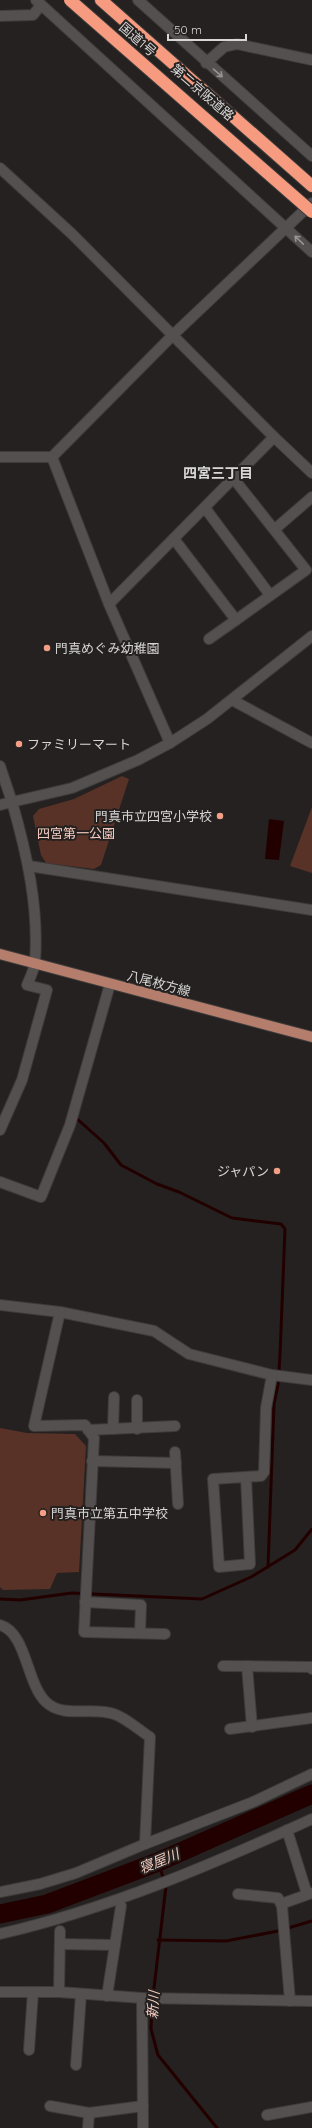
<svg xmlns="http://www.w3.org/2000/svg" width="312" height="2128" viewBox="0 0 312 2128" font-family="Quicksand,'Noto Sans JP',sans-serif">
  <rect width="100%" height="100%" fill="#242120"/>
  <g fill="#583227">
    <polygon points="122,776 129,779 101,865 94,869 46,863 41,855 33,816 39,809 74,799"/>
    <polygon points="312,807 312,873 290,866"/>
    <polygon points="0,1428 27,1433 75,1434 86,1446 79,1572 57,1573 50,1589 3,1590 0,1587"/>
  </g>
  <polygon fill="#230000" points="269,819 284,821 279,860 265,859"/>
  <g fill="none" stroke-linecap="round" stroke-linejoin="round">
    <g stroke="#230000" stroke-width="3">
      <polyline points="75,1117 104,1143 121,1165 157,1184 179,1192 232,1218 281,1224 285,1229 280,1355 278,1385 274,1404 268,1567"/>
      <polyline points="0,1599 20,1600 72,1593 202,1599 251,1577 295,1550 312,1529"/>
      <polyline points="158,1862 166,1886 152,2005 151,2029 158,2055 217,2128"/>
      <polyline points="158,1940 226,1941 278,1931 312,1921"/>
    </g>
    <polyline stroke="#230000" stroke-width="19" points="0,1914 47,1904 158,1862 312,1794"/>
    <g stroke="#3e3c3b" stroke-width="12">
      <g id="minor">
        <polyline points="36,0 312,252"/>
        <polyline points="138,0 312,156"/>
        <polyline points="0,16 33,15 41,5"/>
        <polyline points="206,63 224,47 237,44 312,60"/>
        <polyline points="0,168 72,234 274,437 312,473"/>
        <polyline points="0,457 52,457 173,335 312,203"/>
        <polyline points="52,457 109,604 170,743"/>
        <polyline points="205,508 270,595"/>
        <polyline points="275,529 312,497"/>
        <polyline points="174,539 236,620 306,570 234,479"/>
        <polyline points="109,604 274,437"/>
        <polyline points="209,639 236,620"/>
        <polyline points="232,700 312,743"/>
        <polyline points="0,766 12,802 72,788 138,760 170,743 207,719 312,636"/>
        <path d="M0,805L12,802C27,854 39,908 35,962C34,970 30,978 27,985L47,990L22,1080L0,1130"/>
        <polyline points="29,866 312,910"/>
        <polyline points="0,1182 41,1197 70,1125 110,984"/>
        <polyline points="0,1305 60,1312 154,1331 189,1354 272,1375 312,1380"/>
        <polyline points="60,1312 34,1426 85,1425 94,1438 84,1632 165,1634"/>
        <polyline points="113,1429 114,1397"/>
        <polyline points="137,1429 137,1400"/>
        <polyline points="88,1430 175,1426"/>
        <polyline points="175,1452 178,1504"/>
        <polyline points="92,1461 176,1463"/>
        <polyline points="246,1477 250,1564 219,1567 213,1479 261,1476 264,1472 266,1408 272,1375"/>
        <polyline points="85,1602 141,1605 140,1633"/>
        <path d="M0,1625C27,1633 26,1683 46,1702C64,1719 93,1706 114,1714C126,1718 139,1730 150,1737L145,1844"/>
        <polyline points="223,1666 312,1667 312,1669"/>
        <polyline points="247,1666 252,1727"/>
        <polyline points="230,1729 312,1718"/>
        <polyline points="287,1830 307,1894"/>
        <polyline points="0,1892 40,1884 76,1873 145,1844 253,1802 312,1774"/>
        <polyline points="238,1894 278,1898 282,1906 290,2001"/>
        <polyline points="281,1904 312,1893"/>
        <path d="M0,1934C108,1909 211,1865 312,1819"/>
        <polyline points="60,1944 115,1945"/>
        <polyline points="0,1992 59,1992 142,1998 312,2001"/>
        <polyline points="59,1992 60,1931"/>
        <polyline points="107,1996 121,1906"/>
        <polyline points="142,1998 143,2128"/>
        <polyline points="29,2050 33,1992"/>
        <polyline points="76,2065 81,1994"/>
        <polyline points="50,2106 89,2113 143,2106"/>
        <polyline points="267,2115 312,2107"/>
        <polyline points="88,2128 89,2113"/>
      </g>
    </g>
    <g stroke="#3e3c3b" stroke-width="12">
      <polyline id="major" points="0,954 312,1037"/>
    </g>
    <g stroke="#3e3c3b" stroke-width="14">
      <polyline id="highway" points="101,0 312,186"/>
    </g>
    <use href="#minor" stroke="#54504f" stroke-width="10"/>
    <use href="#major" stroke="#b57d6c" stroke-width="10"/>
    <use href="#highway" stroke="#f69b7f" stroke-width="12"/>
    <g stroke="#3e3c3b" stroke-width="14" stroke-linecap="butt">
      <polyline id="highway-bridge" points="70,0 312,212"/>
    </g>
    <use href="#highway-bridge" stroke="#f69b7f" stroke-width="12"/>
  </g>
  <defs><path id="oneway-shaft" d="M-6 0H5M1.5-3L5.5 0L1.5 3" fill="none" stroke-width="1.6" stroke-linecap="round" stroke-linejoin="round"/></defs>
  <g stroke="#969492">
    <use href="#oneway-shaft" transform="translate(218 73) rotate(41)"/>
    <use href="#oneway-shaft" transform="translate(299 240) rotate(-136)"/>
  </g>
  <g fill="#f39f85" stroke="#242120" stroke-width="1.5">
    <circle cx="47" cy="648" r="4"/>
    <circle cx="19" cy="744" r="4"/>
    <circle cx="220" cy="816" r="4"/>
    <circle cx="277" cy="1171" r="4"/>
    <circle cx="43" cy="1513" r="4"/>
  </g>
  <g text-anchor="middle" stroke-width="4" stroke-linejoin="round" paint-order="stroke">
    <g font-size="13" fill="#d9d7d6" stroke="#242120">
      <text transform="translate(138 39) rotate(41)" y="5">国道1号</text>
      <text transform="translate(203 92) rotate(41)" y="5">第二京阪道路</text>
      <text transform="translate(159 983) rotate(15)" y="5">八尾枚方線</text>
    </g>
    <g font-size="13" fill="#d9d7d6" stroke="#242120" text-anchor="start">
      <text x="55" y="653">門真めぐみ幼稚園</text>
      <text x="27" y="749">ファミリーマート</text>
      <text x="212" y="821" text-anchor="end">門真市立四宮小学校</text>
      <text x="269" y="1176" text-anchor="end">ジャパン</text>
      <text x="51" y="1518">門真市立第五中学校</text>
    </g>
    <g font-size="13" fill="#f7cdc1" stroke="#242120">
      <text x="76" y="838">四宮第一公園</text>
    </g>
    <g font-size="14" font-weight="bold" fill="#d9d7d6" stroke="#242120">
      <text x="218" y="478">四宮三丁目</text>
    </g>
    <g font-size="14" font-style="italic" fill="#f5ccbf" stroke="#242120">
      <text transform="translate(159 1861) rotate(-22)" y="5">寝屋川</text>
      <text transform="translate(153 2005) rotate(-86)" y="5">新川</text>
    </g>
  </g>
  <path d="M168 34v6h78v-6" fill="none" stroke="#d9d7d6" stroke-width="2"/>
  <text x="174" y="34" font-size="12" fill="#d9d7d6" stroke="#242120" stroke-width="3" paint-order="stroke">50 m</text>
</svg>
